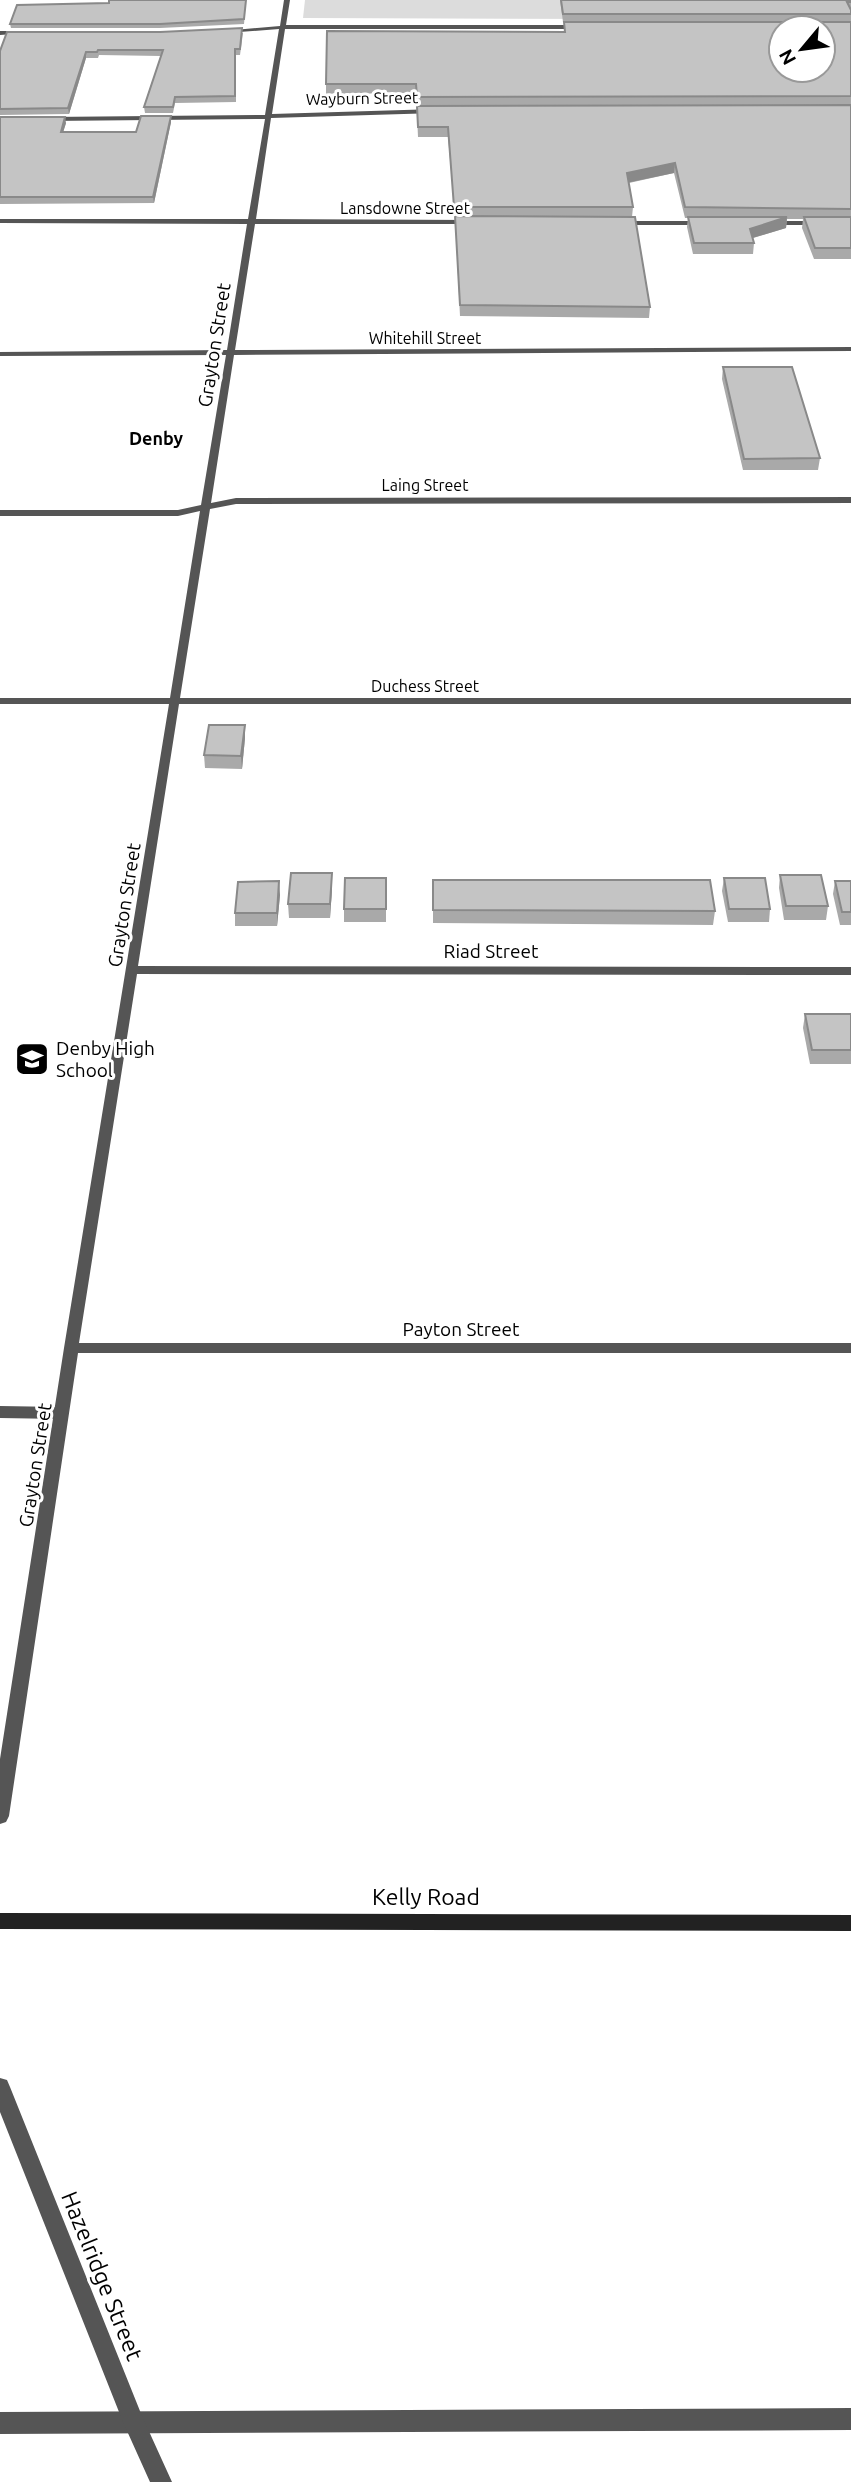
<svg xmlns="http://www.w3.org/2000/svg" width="851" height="2482" viewBox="0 0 851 2482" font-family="Ubuntu,sans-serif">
  <rect width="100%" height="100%" fill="#fff"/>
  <polygon fill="#dcdcdc" points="305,0 598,0 602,19 303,18"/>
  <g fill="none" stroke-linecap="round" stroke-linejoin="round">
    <g fill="#555" fill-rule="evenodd">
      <polygon points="0,1406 61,1407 66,1409 69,1413 66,1417 61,1419 0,1418"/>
      <polygon points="851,2408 851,2430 0,2434 0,2412"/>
    </g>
    <g fill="#555" fill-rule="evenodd">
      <polygon points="284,0 290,0 286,25 584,25 587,27 584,29 285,29 272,114 437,109 440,111 437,113 271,118 256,219 472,220 476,222 472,224 255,224 235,350 851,347 851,351 234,355 211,503 236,498 851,497 851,503 236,504 210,509 180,698 851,698 851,704 179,704 138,966 851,967 851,975 137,974 79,1343 851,1343 851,1353 78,1353 9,1816 6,1822 0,1824 0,1759 64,1348 169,704 0,704 0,698 170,698 200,511 178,516 0,516 0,510 178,510 201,505 226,355 0,356 0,352 227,350 247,224 0,223 0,219 248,219 265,119 48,121 45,119 48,117 265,115 279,29 226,33 223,31 280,26"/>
      <polygon points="0,31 24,31 27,33 0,35"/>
      <polygon points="618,221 706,221 710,223 706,225 615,225 615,221"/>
      <polygon points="768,221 851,221 851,225 765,225 765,221"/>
      <polygon points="0,2078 7,2080 10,2087 142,2416 172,2482 150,2482 123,2422 0,2112"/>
    </g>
    <polygon fill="#222" fill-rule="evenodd" points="0,1913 851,1915 851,1931 0,1929"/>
  </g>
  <g fill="#a9a9a9">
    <polygon points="246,0 244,24 160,28 11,28 10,24"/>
    <polygon points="560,0 851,0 851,259 814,259 802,228 803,219 787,219 786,228 753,238 754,243 753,254 693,254 687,227 688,218 685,218 674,173 629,183 633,207 632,217 650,307 649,318 460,316 455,217 448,137 418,137 416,93 326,94 326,84 564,32 564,22 576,22 563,22"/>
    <polygon points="243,33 240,55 236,55 236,102 175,103 173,113 145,113 144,107 161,56 99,55 98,58 86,58 69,114 0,115 0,51"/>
    <polygon points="171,116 171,122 154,203 0,204 0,117 66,123 63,132 136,132"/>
    <polygon points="723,367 820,458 818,470 743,470 722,379"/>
    <polygon points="245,738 242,769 205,768 204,755"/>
    <polygon points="780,875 828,906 826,920 784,920 779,888"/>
    <polygon points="386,878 386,922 344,922 344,909"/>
    <polygon points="724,878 770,909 769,922 728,922 722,891"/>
    <polygon points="433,880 715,911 713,925 433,923"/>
    <polygon points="835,881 851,881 851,925 840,925 833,894"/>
    <polygon points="332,887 330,918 289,918 288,904"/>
    <polygon points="280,895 277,926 235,926 235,913"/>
    <polygon points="805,1014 851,1014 851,1064 810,1064 803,1028"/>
  </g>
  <g fill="#898989">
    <polygon points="86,52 86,58 69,114 68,108"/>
    <polygon points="171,116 171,122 154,203 153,197"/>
    <polygon points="65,117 66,123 61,139 61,132"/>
    <polygon points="675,163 674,173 626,183 627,173"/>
    <polygon points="787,217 786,228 749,239 750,229"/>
    <polygon points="245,725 245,738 242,769 241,756"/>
    <polygon points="332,873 332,887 330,918 330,904"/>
    <polygon points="279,881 280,895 277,926 277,913"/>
  </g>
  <g fill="#c4c4c4" stroke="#898989" stroke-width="2" fill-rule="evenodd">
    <polygon points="109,0 246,0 244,19 160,24 10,24 17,5 109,3"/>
    <polygon points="561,0 851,0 851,2 847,2 851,10 851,14 563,14"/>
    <path d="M564,22H851V96L417,97L416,84H326L327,31L565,32ZM781,28H823V70H781Z"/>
    <polygon points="242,28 240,49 235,49 235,96 175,97 173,107 144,107 163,50 98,50 97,52 86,52 68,108 0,109 0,51 7,32 160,32"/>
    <polygon points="851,105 851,209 685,207 675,163 627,173 633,207 454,207 448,127 418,127 417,106"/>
    <polygon points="141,116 171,116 153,197 0,197 0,117 65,117 61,132 136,132"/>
    <polygon points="455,216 635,217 650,307 460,305"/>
    <polygon points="688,217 787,217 750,229 754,243 694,243"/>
    <polygon points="804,217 851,217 851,248 815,248"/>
    <polygon points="723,367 792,367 820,458 744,459"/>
    <polygon points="209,725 245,725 241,756 204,755"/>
    <polygon points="291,873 332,873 330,904 288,904"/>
    <polygon points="780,875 821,875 828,906 786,906"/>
    <polygon points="345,878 386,878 386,909 344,909"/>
    <polygon points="724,878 765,878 770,909 729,909"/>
    <polygon points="433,880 710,880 715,911 433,910"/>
    <polygon points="279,881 277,913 235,913 238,882"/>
    <polygon points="835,881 851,881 851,912 842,912"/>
    <polygon points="805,1014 851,1014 851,1050 812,1050"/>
  </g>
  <defs>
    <g id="school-square" transform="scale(1.75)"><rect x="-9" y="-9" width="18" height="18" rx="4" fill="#000" stroke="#fff"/><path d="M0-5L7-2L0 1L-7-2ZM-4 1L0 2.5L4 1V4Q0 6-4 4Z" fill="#fff"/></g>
  </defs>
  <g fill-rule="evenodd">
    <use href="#school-square" x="32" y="1059"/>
  </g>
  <g text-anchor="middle" stroke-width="6" stroke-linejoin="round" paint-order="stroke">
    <g font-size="16" fill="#000" stroke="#fff">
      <text transform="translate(362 98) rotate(-1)" y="6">Wayburn Street</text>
      <text x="405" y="214">Lansdowne Street</text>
      <text x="425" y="344">Whitehill Street</text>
      <text x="425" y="491">Laing Street</text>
      <text x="425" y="692">Duchess Street</text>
    </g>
    <g font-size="18" font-weight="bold" fill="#000" stroke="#fff">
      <text x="156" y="445">Denby</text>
    </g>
    <g font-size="19" fill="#000" stroke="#fff">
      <text transform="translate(214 345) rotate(-81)" y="7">Grayton Street</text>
      <text transform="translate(124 905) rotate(-81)" y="7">Grayton Street</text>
      <text x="491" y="958">Riad Street</text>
      <text x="461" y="1336">Payton Street</text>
      <text transform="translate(35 1465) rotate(-81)" y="7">Grayton Street</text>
    </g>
    <g font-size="19" fill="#000" stroke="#fff" text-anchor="start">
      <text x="56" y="1055">Denby High<tspan x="56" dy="22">School</tspan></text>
    </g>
    <g font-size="23" fill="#000" stroke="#fff">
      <text x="426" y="1905">Kelly Road</text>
      <text transform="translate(102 2276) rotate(68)" y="8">Hazelridge Street</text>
    </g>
  </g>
  <g transform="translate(802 49) rotate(241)"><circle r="33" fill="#ffffff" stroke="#999999" stroke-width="2"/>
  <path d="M0-5L12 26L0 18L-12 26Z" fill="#000000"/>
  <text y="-10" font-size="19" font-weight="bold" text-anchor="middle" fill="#000000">N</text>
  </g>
</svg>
